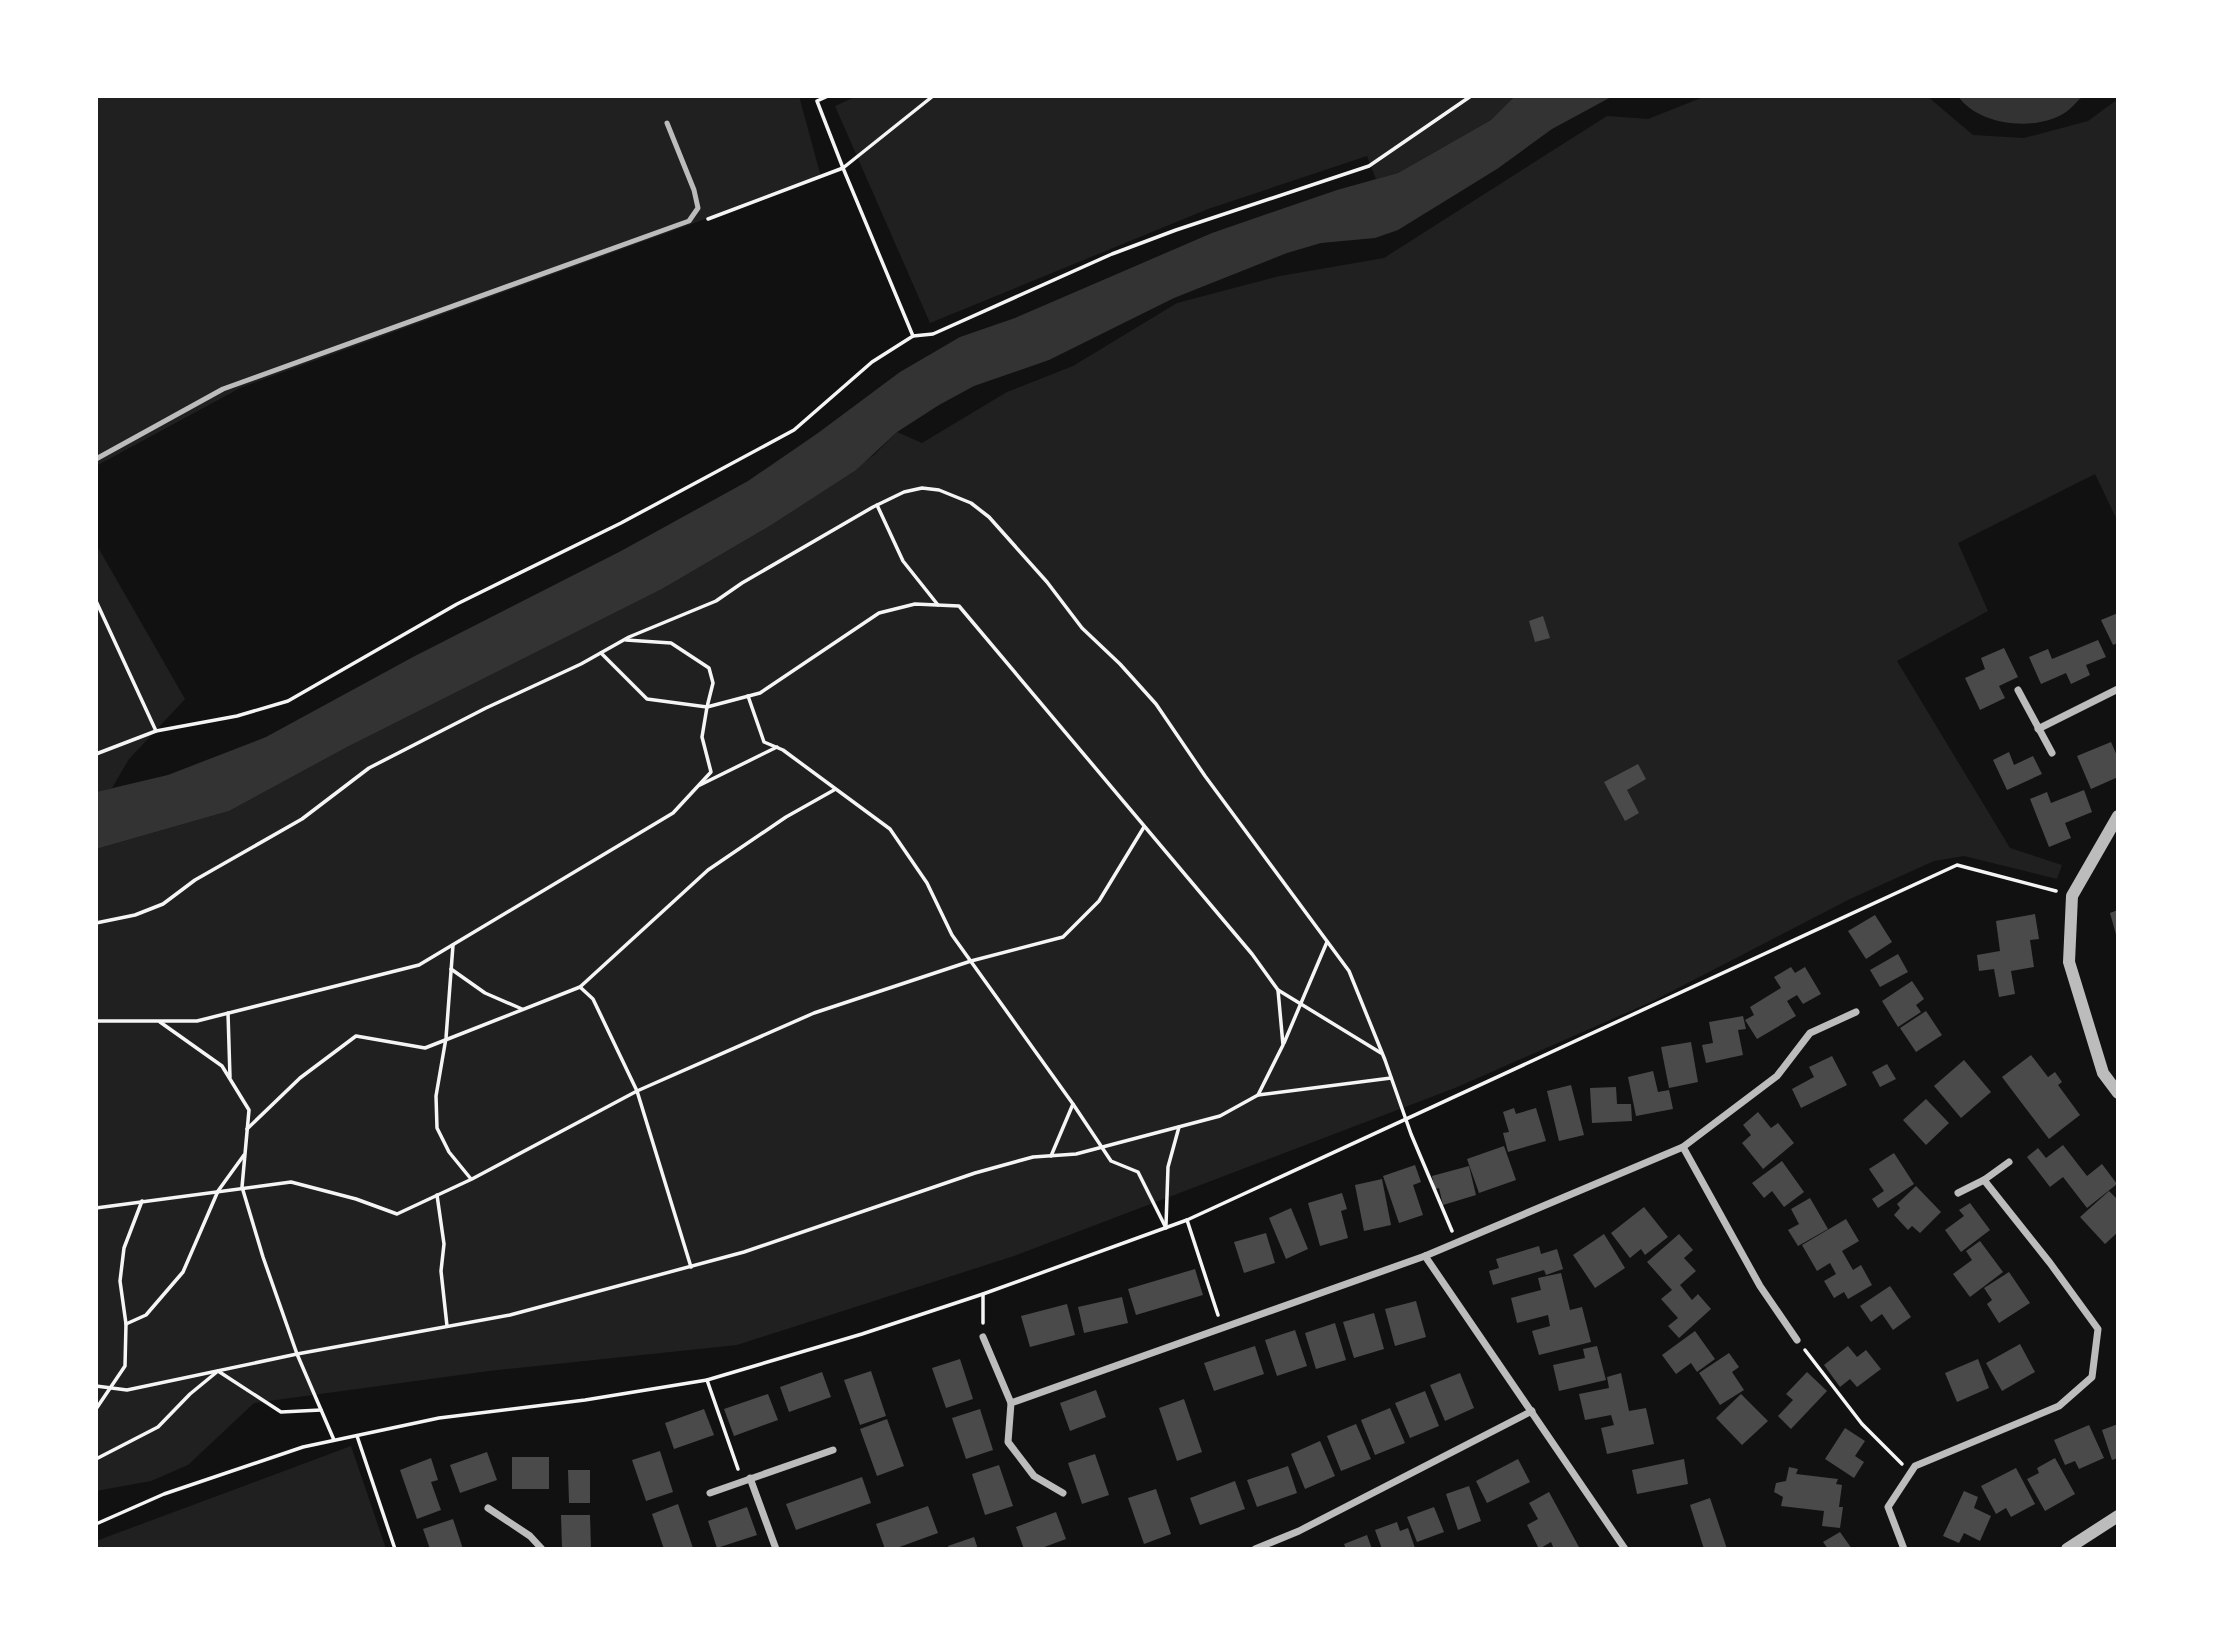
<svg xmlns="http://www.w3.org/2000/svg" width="2214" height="1645" viewBox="0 0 2214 1645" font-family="Barlow,sans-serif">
  <rect width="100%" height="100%" fill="#111"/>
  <g fill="#202020">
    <polygon points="96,96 799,96 821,177 242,387 96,466"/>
    <polygon points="857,96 1515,96 1491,120 1398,173 1376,179 1367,156 1208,209 930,323 835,106"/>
    <polygon points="1706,96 1927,96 1973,135 2024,138 2088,121 2118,99 2118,522 2095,474 1958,543 1988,611 1897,661 2010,848 2062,865 2057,879 1964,856 1934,861 1850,899 1651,1002 1455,1088 1014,1256 737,1345 489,1371 254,1403 188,1465 151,1481 96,1491 96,849 229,811 349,746 662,589 768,527 874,455 897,432 922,443 1007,392 1073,366 1177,303 1280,276 1384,258 1607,116 1648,119"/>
    <polygon points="96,544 185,699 129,759 112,788 96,792"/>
    <polygon points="351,1446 386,1549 96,1549 96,1541"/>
  </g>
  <g fill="#333">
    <polygon points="1515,96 1613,96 1552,129 1497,169 1398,230 1375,238 1321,243 1287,253 1174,298 1049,360 974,386 939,405 897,432 856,470 768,527 662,589 349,746 229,811 96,849 96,792 168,775 266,737 413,657 621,551 748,481 818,433 900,372 960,337 1015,318 1212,233 1337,190 1398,173 1491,120"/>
    <path d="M1958,96H2083C2077,101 2072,108 2066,112C2037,132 1978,126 1958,96Z"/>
  </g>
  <g fill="#4a4a4a">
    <polygon points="2118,613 2118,643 2113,645 2101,620"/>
    <polygon points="1543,616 1550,638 1535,642 1529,621"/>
    <polygon points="2098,640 2106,657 2086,665 2090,675 2071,684 2066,673 2041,684 2029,657 2048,649 2052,659"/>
    <polygon points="2004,648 2018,677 1999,686 2005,698 1980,710 1965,678 1985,669 1981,658"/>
    <polygon points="2111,742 2118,758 2118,777 2091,789 2077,756"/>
    <polygon points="2009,752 2014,765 2033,756 2042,774 2007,790 1993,760"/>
    <polygon points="1638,764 1646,779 1627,790 1639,813 1625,821 1604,782"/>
    <polygon points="2084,790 2092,812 2065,823 2071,838 2049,847 2030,799 2047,792 2051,803"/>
    <polygon points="2118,910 2118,938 2117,938 2110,913"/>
    <polygon points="2035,914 2039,939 2030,940 2034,967 2011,971 2015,994 1999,997 1994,969 1979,971 1977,955 2000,951 1996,921"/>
    <polygon points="1875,915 1892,942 1866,959 1848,931"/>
    <polygon points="1898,954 1908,972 1880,987 1870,970"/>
    <polygon points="1791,967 1795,973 1805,967 1821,994 1803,1004 1797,995 1787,1001 1796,1016 1757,1039 1745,1020 1754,1015 1750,1007 1781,988 1774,977"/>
    <polygon points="1912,981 1924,999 1916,1005 1921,1012 1898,1027 1882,1001"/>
    <polygon points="1926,1011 1942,1035 1916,1052 1900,1028"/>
    <polygon points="1743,1016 1746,1029 1738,1030 1743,1055 1706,1063 1702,1045 1713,1043 1709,1022"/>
    <polygon points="1691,1042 1698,1082 1669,1088 1661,1047"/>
    <polygon points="2031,1055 2048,1077 2055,1072 2062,1082 2058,1085 2080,1115 2049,1139 2002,1077"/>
    <polygon points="1832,1056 1847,1085 1801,1108 1792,1089 1814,1077 1809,1067"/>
    <polygon points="1964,1060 1991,1092 1961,1118 1934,1086"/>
    <polygon points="1887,1064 1896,1079 1880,1087 1872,1072"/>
    <polygon points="1653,1071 1658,1092 1669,1090 1673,1109 1636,1116 1628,1077"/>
    <polygon points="1571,1085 1584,1135 1559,1141 1547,1091"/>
    <polygon points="1616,1087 1617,1104 1631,1104 1632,1121 1592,1123 1590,1088"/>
    <polygon points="1926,1099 1949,1123 1926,1145 1903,1120"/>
    <polygon points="1514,1108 1516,1114 1536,1108 1546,1141 1508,1152 1503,1133 1509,1132 1503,1112"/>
    <polygon points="1758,1112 1771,1128 1778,1123 1794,1143 1763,1169 1742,1143 1751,1135 1743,1125"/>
    <polygon points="2063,1145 2087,1176 2102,1164 2117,1184 2087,1208 2063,1177 2050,1187 2027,1157 2038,1148 2046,1158"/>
    <polygon points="1504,1146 1516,1180 1479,1193 1467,1159"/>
    <polygon points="1894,1153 1914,1184 1878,1208 1872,1199 1884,1191 1869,1169"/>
    <polygon points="1782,1161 1804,1192 1784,1207 1772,1191 1764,1198 1752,1183"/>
    <polygon points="1415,1165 1421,1182 1413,1185 1423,1215 1399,1223 1383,1176"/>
    <polygon points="1469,1166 1476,1195 1443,1205 1439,1188 1435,1189 1432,1176"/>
    <polygon points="1382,1179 1391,1225 1364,1231 1355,1185"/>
    <polygon points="1916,1186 1941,1212 1920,1233 1912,1226 1908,1230 1894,1215 1900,1208 1897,1204"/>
    <polygon points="2109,1191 2118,1200 2118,1232 2105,1244 2080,1217"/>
    <polygon points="1342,1193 1347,1209 1341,1211 1348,1238 1320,1246 1308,1203"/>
    <polygon points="1810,1198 1828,1229 1798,1246 1788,1230 1799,1224 1791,1209"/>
    <polygon points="1970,1203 1990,1230 1961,1252 1945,1230 1964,1216 1959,1210"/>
    <polygon points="1644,1207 1668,1237 1645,1255 1641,1249 1630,1258 1611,1233"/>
    <polygon points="1291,1208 1308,1249 1286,1259 1269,1218"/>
    <polygon points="1846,1219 1859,1241 1842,1251 1853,1270 1861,1265 1872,1285 1848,1299 1844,1292 1834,1298 1824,1281 1836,1274 1830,1263 1817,1271 1802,1245"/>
    <polygon points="1266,1233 1275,1263 1244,1273 1234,1242"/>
    <polygon points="1604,1234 1625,1268 1595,1288 1573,1255"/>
    <polygon points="1679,1234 1693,1250 1684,1258 1696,1271 1680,1285 1692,1300 1698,1294 1711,1309 1679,1338 1668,1326 1678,1318 1661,1299 1672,1290 1647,1262"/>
    <polygon points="1980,1241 2003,1272 1970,1297 1953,1274 1972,1260 1966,1251"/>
    <polygon points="1539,1246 1541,1254 1557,1249 1563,1269 1546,1275 1544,1270 1493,1285 1489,1271 1499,1268 1496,1259"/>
    <polygon points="1195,1269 1203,1295 1136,1315 1128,1289"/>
    <polygon points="2009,1272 2030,1303 1999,1323 1987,1304 1992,1300 1984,1288"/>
    <polygon points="1561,1273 1570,1310 1582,1307 1591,1342 1539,1355 1532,1331 1550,1326 1548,1315 1517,1323 1511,1298 1541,1290 1538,1278"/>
    <polygon points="1890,1286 1911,1317 1893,1330 1882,1314 1871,1322 1860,1306"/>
    <polygon points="1122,1297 1128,1323 1084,1333 1078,1307"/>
    <polygon points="1416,1301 1426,1337 1395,1346 1385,1309"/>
    <polygon points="1067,1304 1075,1335 1030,1347 1021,1316"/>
    <polygon points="1374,1313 1384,1349 1354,1358 1343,1322"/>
    <polygon points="1335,1323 1346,1360 1316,1369 1305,1333"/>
    <polygon points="1295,1330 1307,1366 1277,1376 1265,1340"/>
    <polygon points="1695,1331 1715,1359 1697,1372 1691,1363 1676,1374 1662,1355"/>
    <polygon points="2020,1344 2035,1372 2002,1391 1986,1363"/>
    <polygon points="1255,1346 1264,1374 1214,1391 1204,1363"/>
    <polygon points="1597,1346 1606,1380 1559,1391 1553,1365 1585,1358 1583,1349"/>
    <polygon points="1848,1346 1857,1357 1866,1350 1881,1369 1857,1387 1850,1379 1840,1387 1824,1365"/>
    <polygon points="1729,1353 1739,1367 1732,1372 1744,1390 1720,1405 1699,1373"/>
    <polygon points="960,1359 973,1399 946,1408 932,1368"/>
    <polygon points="1978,1359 1989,1388 1957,1402 1945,1373"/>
    <polygon points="871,1371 886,1416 860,1425 844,1380"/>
    <polygon points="822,1372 831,1397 789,1412 780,1387"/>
    <polygon points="1807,1372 1827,1391 1791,1429 1778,1416 1793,1400 1786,1394"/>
    <polygon points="1460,1373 1474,1408 1445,1421 1430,1385"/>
    <polygon points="1621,1373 1629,1411 1646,1408 1654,1444 1607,1454 1601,1428 1614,1425 1611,1415 1585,1420 1579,1394 1609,1388 1607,1377"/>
    <polygon points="1096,1390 1106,1417 1070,1431 1060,1403"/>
    <polygon points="1425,1391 1439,1426 1410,1438 1395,1403"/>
    <polygon points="768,1394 778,1420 734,1436 724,1409"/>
    <polygon points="1741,1394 1768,1421 1742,1445 1716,1418"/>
    <polygon points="1184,1399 1202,1452 1177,1461 1159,1408"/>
    <polygon points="1390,1408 1405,1443 1375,1455 1361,1420"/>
    <polygon points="704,1409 714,1435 674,1449 665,1423"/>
    <polygon points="980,1409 993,1450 966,1459 952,1418"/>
    <polygon points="887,1419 904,1466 877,1476 860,1429"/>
    <polygon points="1356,1424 1371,1459 1341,1471 1327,1436"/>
    <polygon points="2118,1424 2118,1458 2112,1460 2102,1430"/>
    <polygon points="2089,1425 2104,1458 2079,1469 2075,1461 2065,1465 2054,1440"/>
    <polygon points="1845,1428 1865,1441 1855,1456 1864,1462 1854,1478 1825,1459"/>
    <polygon points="1320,1441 1335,1476 1305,1489 1291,1454"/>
    <polygon points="660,1451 673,1492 646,1501 632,1460"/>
    <polygon points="487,1452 497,1480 460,1493 450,1465"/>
    <polygon points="1095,1454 1109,1495 1082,1504 1068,1463"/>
    <rect x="512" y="1457" width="37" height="32"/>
    <polygon points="431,1458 438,1480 431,1482 441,1510 417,1519 400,1470"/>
    <polygon points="2055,1458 2075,1494 2045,1511 2027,1479 2039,1473 2037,1468"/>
    <polygon points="1518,1459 1530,1482 1487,1503 1476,1481"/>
    <polygon points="1684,1459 1688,1484 1637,1494 1632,1470"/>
    <polygon points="999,1465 1013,1506 985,1515 972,1474"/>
    <polygon points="1288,1466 1297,1493 1257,1507 1247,1480"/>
    <polygon points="1789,1467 1798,1469 1796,1474 1838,1479 1836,1484 1842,1485 1839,1507 1843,1507 1840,1528 1822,1526 1824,1511 1781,1506 1783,1497 1774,1492 1776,1483 1786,1481"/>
    <polygon points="2016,1468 2035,1504 2011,1517 2006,1508 1996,1514 1981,1486"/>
    <polygon points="568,1470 590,1470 590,1503 569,1503"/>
    <polygon points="862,1477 871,1503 796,1530 786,1504"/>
    <polygon points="1235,1481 1245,1509 1200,1525 1190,1498"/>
    <polygon points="1469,1486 1481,1521 1458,1530 1446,1494"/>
    <polygon points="1156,1489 1171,1534 1144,1544 1128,1498"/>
    <polygon points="1964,1491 1978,1497 1974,1508 1991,1516 1980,1541 1964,1533 1959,1543 1943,1536"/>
    <polygon points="1549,1492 1580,1549 1554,1549 1551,1542 1539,1549 1527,1525 1538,1519 1529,1503"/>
    <polygon points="1710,1498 1727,1549 1704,1549 1690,1505"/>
    <polygon points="678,1504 693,1548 664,1549 652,1514"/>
    <polygon points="928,1506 938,1533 894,1549 885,1549 876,1524"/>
    <polygon points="747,1507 757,1535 717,1548 708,1521"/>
    <polygon points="1434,1507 1444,1532 1417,1542 1407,1517"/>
    <polygon points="1056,1512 1066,1539 1039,1549 1024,1549 1016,1527"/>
    <polygon points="561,1515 590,1515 591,1549 562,1549"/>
    <polygon points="453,1519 463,1549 430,1549 423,1529"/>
    <polygon points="1397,1522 1400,1531 1408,1528 1415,1548 1382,1549 1375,1530"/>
    <polygon points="1840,1532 1852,1549 1828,1549 1823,1542"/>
    <polygon points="1367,1535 1372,1549 1346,1549 1344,1544"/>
    <polygon points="974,1537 978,1549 949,1549 948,1546"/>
  </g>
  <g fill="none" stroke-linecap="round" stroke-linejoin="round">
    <g stroke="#f5f5f5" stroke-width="3.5">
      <polyline points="708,219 843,168 817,101 828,96"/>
      <polyline points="913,336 843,168 933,96"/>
      <polyline points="877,505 903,561 938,605"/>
      <polyline points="96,601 156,731"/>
      <polyline points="601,653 647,699 707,707 713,683 709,668 671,643 626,640"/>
      <polyline points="748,696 764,742 783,750 890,829 927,883 952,935 1073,1104 1111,1161 1138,1172 1166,1228"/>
      <polyline points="96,754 156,731 237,716 288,701 457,604 621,523 794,430 872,362 913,336 933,334 1112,254 1176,230 1369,166 1471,96"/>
      <polyline points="700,785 777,747"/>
      <polyline points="96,923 135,915 163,904 195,880 302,819 369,768 486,708 581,664 629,637 716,601 742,583 873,507 904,492 922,488 939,490 971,503 989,517 1047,582 1082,628 1120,664 1156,704 1205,776 1349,971 1385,1060 1411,1134 1452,1231"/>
      <polyline points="453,945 446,1038 436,1096 437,1128 449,1152 471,1179"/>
      <polyline points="451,969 485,993 522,1009"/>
      <polyline points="580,987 708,870 786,817 834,790"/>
      <polyline points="1278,990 1381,1053"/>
      <polyline points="228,1013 230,1077"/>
      <polyline points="96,1021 197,1021 419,965 673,813 711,772 702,737 707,707 760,693 879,613 915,604 959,606 1252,954 1278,990 1283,1045 1258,1095 1220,1116 1076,1154 1033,1157 975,1173 744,1252 510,1315 297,1354 127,1390 96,1386"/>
      <polyline points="160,1022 222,1066 249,1110 242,1187 263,1257 297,1354 334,1440"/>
      <polyline points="1284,1043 1327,942"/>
      <polyline points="1258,1095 1391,1078"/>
      <polyline points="247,1129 300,1078 356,1036 425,1048 580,987 593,999 637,1091 691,1267"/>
      <polyline points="1051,1156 1073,1104"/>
      <polyline points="437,1195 444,1244 441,1271 447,1326"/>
      <polyline points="96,1208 291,1182 356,1199 397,1214 472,1179 637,1091 814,1013 971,961 1063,937 1099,901 1144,827"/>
      <polyline points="1187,1220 1218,1315"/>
      <polyline points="1166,1225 1168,1167 1179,1127"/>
      <polyline points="983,1323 983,1294"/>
      <polyline points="126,1324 146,1315 183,1272 218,1191 244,1155"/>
      <polyline points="1805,1350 1862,1424 1902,1464"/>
      <polyline points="707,1380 738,1469"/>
      <polyline points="96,1409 125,1366 126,1324 120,1281 124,1248 142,1201"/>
      <polyline points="357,1436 395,1549"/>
      <polyline points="96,1459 158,1427 190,1394 218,1371 281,1412 321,1410"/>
      <polyline points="96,1524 164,1494 303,1447 439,1418 585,1400 707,1380 862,1334 983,1294 1187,1220 1957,865 2056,891"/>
    </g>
    <polyline stroke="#bcbcbc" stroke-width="5" points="96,459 223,389 689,221 698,208 694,190 667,123"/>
    <g stroke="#bcbcbc" stroke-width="7">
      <polyline points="2018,690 2052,753"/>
      <polyline points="2038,729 2118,689"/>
      <polyline points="1683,1147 1760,1286 1797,1340"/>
      <polyline points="1958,1193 1984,1180 2009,1162"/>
      <polyline points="1425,1256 1625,1549"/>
      <polyline points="983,1337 1011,1403"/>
      <polyline points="750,1478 776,1549"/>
      <polyline points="710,1493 833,1450"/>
      <polyline points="1063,1493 1034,1476 1008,1442 1011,1403 1425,1256 1683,1147 1777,1076 1810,1033 1856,1012"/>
      <polyline points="488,1508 530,1536 542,1549"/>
      <polyline points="1255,1549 1299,1531 1532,1411"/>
      <polyline points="1904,1549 1888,1507 1915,1466 2059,1406 2092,1377 2098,1329 2050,1263 1984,1180"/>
    </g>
    <g stroke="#bcbcbc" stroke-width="12">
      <polyline points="2118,816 2072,896 2069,962 2103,1073 2118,1093"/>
      <polyline points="2067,1549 2118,1516"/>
    </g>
  </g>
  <rect width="2214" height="1645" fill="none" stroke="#ffffff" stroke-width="196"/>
</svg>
